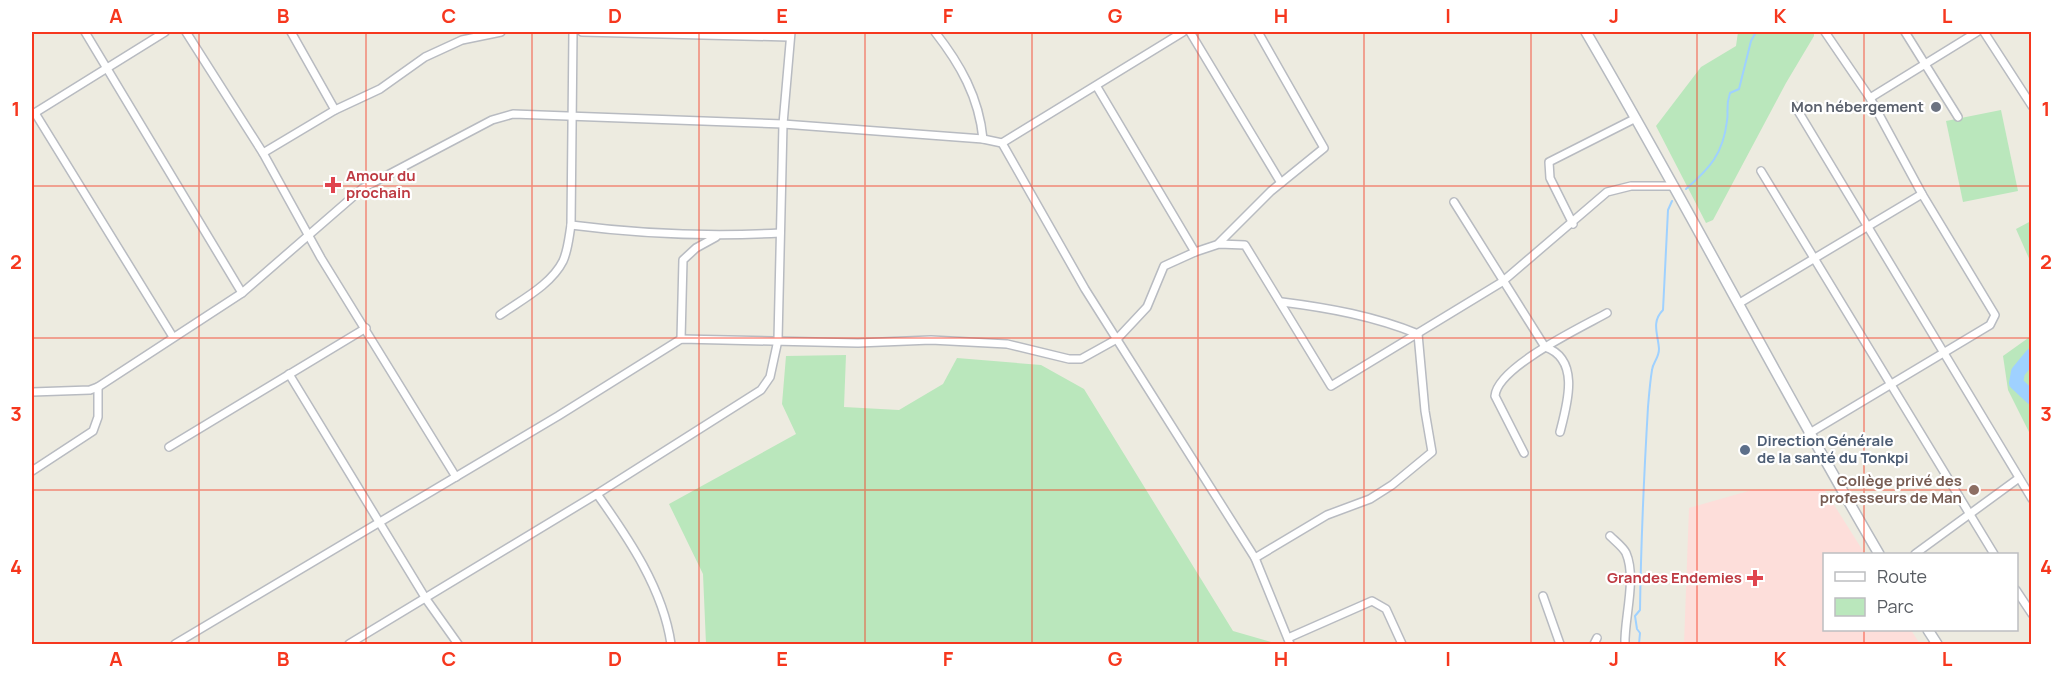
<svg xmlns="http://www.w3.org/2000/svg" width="2063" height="676" viewBox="0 0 2063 676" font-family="Manrope,sans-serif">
  <rect width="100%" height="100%" fill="#edebe0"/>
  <polygon fill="#fddeda" points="1824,489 1865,554 1824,554 1824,630 1911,630 1920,644 1684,644 1689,508 1752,490"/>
  <g fill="#bae7bc">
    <polygon points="1738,32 1814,32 1814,36 1786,83 1713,220 1706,223 1656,126 1701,67 1736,46"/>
    <polygon points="2001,110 2018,191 1963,202 1946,121"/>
    <polygon points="2031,221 2031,263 2016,229"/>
    <polygon points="2031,336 2031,436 2008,390 2003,356"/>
    <polygon points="846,355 844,407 899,410 943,384 957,358 1041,365 1084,389 1233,631 1278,644 706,644 703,574 669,504 796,434 782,404 786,356"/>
  </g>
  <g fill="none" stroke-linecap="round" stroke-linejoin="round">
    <g stroke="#9fd1ff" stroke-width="2">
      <path d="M1686,189C1710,168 1723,154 1727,121C1729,110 1725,108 1730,93L1739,89L1751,41L1756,32"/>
      <path d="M1639,644L1640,633L1637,629L1635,616L1640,610C1641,542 1644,474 1648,407C1649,395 1650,382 1652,370C1653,362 1659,358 1659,349C1658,334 1651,322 1663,310L1668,210L1672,201"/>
    </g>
    <polyline stroke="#9fd1ff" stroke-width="14" points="2032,355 2018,372 2016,383 2032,398"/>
    <g stroke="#b8bbc1" stroke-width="10">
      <g id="minor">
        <polyline points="85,32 242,293"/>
        <polyline points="186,32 263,153 321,258 456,477"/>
        <polyline points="291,32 335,110"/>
        <polyline points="582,32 789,37"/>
        <path d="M935,32C960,64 979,97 983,139"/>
        <polyline points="1190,32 1281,183"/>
        <polyline points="1905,32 1958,117"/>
        <polyline points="1984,32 2032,106"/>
        <polyline points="1097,87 1195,252 1219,244 1245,245 1331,386 1502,282 1607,192 1631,186 1674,186"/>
        <polyline points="1870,98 1977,32"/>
        <polyline points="1795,106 2032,499"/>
        <polyline points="35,113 173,337"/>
        <polyline points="33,114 165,32"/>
        <polyline points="1002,143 1085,289 1255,558 1290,644"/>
        <polyline points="263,153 335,110 380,89 425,57 462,40 501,32"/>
        <polyline points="1761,171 1994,554"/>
        <path d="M1454,202L1545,347C1581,359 1567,405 1560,432"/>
        <polyline points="1573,224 1550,178 1549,162 1636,118"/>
        <path d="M571,225C641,234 709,237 780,233"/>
        <polyline points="1219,243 1271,191 1324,148 1258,32"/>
        <polyline points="1738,304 1922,194"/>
        <path d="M500,315C521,300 551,285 563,261C568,250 569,237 571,225L573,32"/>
        <polyline points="681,339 683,260 696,248 716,237"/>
        <polyline points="289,374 426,599 458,644"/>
        <polyline points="32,392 90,390 98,387 242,293 363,188 492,120 513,114 783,124 983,139 1002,143 1183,32"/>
        <polyline points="1808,434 1990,325 1995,315 1922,194 1870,98 1825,32"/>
        <polyline points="169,447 366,328"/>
        <path d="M1524,453L1495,396C1497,367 1582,327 1607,313"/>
        <polyline points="32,471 93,431 98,417 98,387"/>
        <path d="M597,494C629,539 663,589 671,644"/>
        <path d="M1610,536C1615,541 1623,547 1626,553C1637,578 1624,619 1625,644"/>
        <polyline points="1915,554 2019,478"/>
        <path d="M1255,558L1327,515L1370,499L1392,485L1432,452L1425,411L1418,334C1374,316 1329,308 1282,302"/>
        <polyline points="2016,590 2032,614"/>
        <polyline points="1543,596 1560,644"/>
        <polyline points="1288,638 1372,601 1386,609 1402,644"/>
        <polyline points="175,644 558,416 681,339 858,343 931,340 1007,344 1069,359 1081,359 1117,339 1133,322 1147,307 1164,266 1195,252"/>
        <polyline points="349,644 597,494 761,390 770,377 778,340 783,124 791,32"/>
        <polyline points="1594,644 1597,638"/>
      </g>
    </g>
    <g stroke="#b6bac0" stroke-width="12">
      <g id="secondary">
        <path d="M1586,32C1687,204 1778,382 1879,554"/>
        <polyline points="1928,630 1937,644"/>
      </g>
    </g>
    <use href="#minor" stroke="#fff" stroke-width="7"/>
    <use href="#secondary" stroke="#fff" stroke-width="9"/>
  </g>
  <path fill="none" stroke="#f6371e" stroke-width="1.5" stroke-opacity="0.55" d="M199,32V644M366,32V644M532,32V644M699,32V644M865,32V644M1032,32V644M1198,32V644M1364,32V644M1531,32V644M1697,32V644M1864,32V554M32,186H2032M32,338H2032M32,490H2032M1864,630V644"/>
  <circle fill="#6b7280" stroke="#fff" stroke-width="2" cx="1936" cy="107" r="6"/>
  <g fill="#e0444e" stroke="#fff" stroke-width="2">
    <path d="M330 176h6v6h6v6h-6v6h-6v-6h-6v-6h6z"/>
    <path d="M1752 569h6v6h6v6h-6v6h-6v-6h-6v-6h6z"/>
  </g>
  <circle fill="#5c6f8a" stroke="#fff" stroke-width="2" cx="1745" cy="450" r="6"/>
  <circle fill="#8d6e63" stroke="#fff" stroke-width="2" cx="1974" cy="490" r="6"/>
  <g text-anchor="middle" stroke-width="4.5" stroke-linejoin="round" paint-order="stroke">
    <g font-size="15" font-weight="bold" fill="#5b616d" stroke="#fff" text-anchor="end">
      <text x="1924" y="112">Mon hébergement</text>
    </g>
    <g font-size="15" font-weight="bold" fill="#be3a42" stroke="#fff" text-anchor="start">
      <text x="346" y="181">Amour du<tspan x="346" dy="17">prochain</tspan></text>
      <text x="1742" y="583" text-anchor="end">Grandes Endemies</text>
    </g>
    <g font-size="15" font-weight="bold" fill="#4e5e75" stroke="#fff" text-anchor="start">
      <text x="1757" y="446">Direction Générale<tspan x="1757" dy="17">de la santé du Tonkpi</tspan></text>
    </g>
    <g font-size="15" font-weight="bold" fill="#785e54" stroke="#fff" text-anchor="end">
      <text x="1962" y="486">Collège privé des<tspan x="1962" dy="17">professeurs de Man</tspan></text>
    </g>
  </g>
  <rect width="2063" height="676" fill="none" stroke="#ffffff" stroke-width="66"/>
  <rect x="1823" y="553" width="195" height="78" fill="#ffffff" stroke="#bdbec1" stroke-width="1.5"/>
  <rect x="1835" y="572" width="30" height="9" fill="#ffffff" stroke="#bdbec1" stroke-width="1.5"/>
  <text x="1877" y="583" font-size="18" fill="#595d63">Route</text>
  <rect x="1835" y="598" width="30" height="18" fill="#bae7bc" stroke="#bdbec1" stroke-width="1.5"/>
  <text x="1877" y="613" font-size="18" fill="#595d63">Parc</text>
  <rect x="33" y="33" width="1997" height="610" fill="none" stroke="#f6371e" stroke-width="2"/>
  <g font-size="20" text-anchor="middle" font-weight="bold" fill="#f6371e">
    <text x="116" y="23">A</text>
    <text x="283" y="23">B</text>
    <text x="449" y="23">C</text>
    <text x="615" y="23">D</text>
    <text x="782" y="23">E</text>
    <text x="948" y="23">F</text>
    <text x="1115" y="23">G</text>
    <text x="1281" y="23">H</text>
    <text x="1448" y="23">I</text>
    <text x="1614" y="23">J</text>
    <text x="1780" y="23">K</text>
    <text x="1947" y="23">L</text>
    <text x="16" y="116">1</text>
    <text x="2046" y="116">1</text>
    <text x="16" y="269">2</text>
    <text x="2046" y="269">2</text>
    <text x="16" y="421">3</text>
    <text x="2046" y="421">3</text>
    <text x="16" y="574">4</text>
    <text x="2046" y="574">4</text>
    <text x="116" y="666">A</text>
    <text x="283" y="666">B</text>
    <text x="449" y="666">C</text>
    <text x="615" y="666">D</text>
    <text x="782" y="666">E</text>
    <text x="948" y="666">F</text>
    <text x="1115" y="666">G</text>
    <text x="1281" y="666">H</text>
    <text x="1448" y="666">I</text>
    <text x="1614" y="666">J</text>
    <text x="1780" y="666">K</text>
    <text x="1947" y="666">L</text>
  </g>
</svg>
